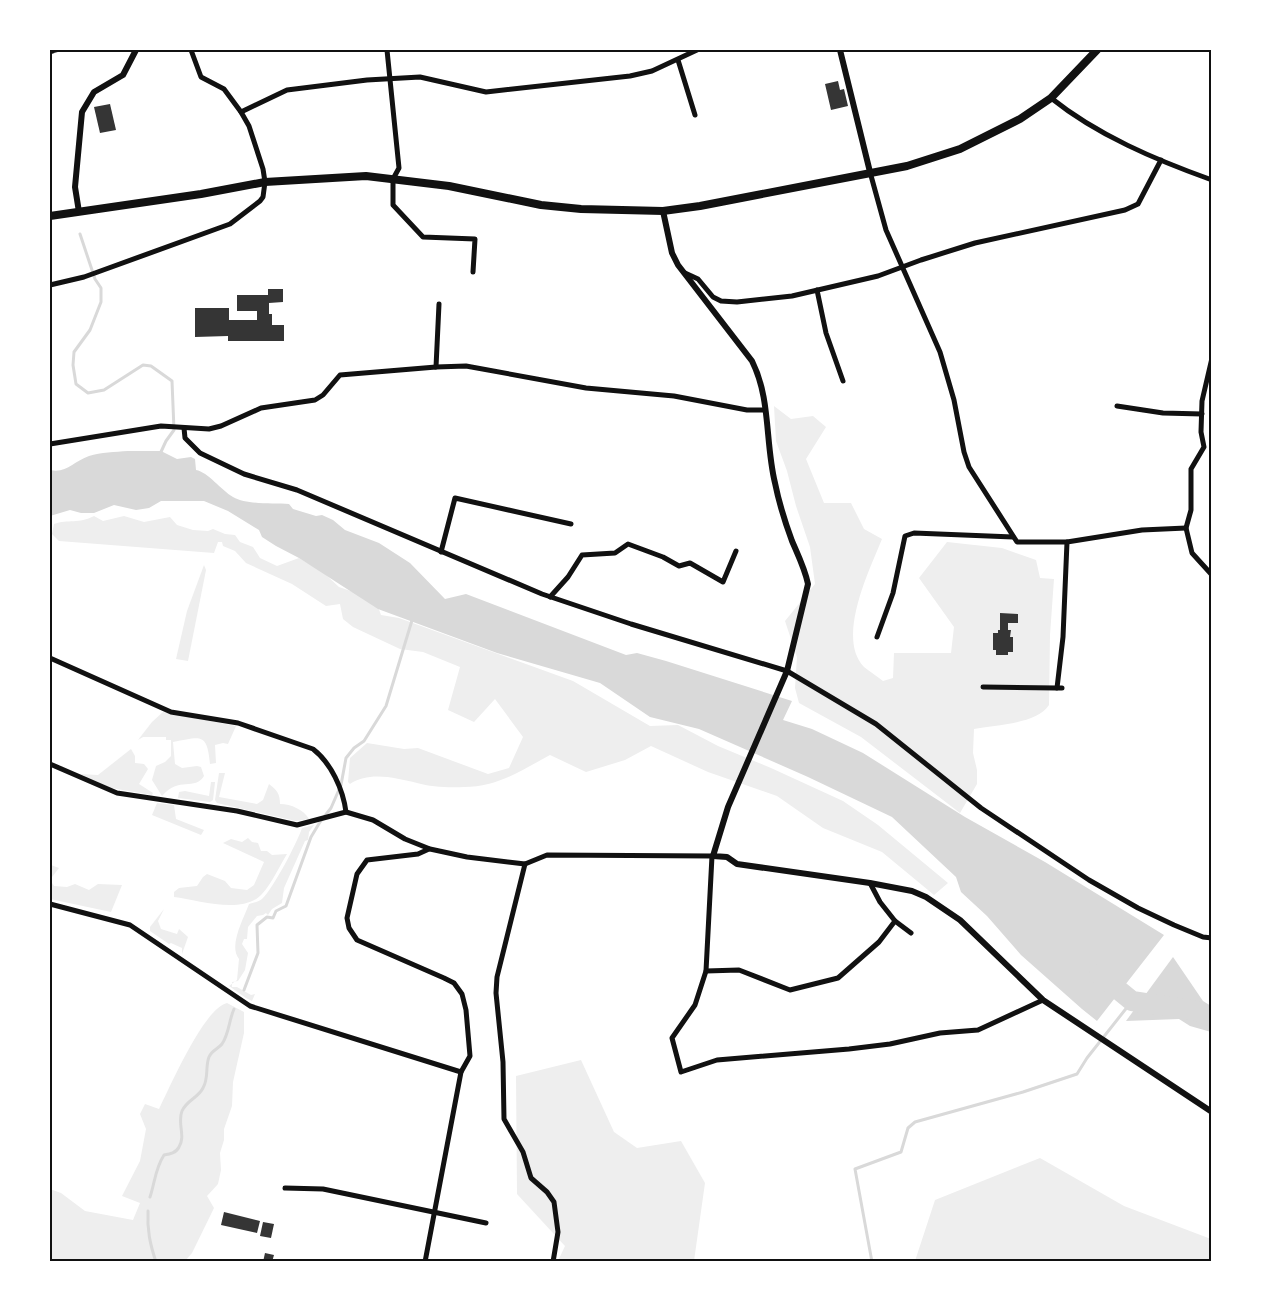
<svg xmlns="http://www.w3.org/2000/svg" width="1261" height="1311" viewBox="0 0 1261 1311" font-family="'Sofia Sans Condensed',sans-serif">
  <rect width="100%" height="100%" fill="#fff"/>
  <g fill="#eee">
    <path d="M774,406L791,419L813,416L826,427L806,459L824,503H851L864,529L882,539C869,571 836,638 864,667C870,672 877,676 883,681L893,678L894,653H951L954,627L919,578L947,542L1002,548L1036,560L1040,578L1054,579L1050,635L1049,705C1037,724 995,725 974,729L973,753L977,770V784L960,813L861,737L799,703L795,688L797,657L785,621L815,584L810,547L796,506L787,471L776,441Z"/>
    <path d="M94,516L103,521L124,516L144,522L170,517L177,525L193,530L208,531L213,529L225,534L235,535L240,542L253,547L260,558L277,566L299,558L324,573L339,587L365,596L377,604L381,615L399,618L573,681L650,726L678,725L718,746L771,768L843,801L878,825L948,883L934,895L882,852L823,828L777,796L708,772L651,746L625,760L586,772L550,755C522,770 498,787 464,787C450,788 431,787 417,783C396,778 369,771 350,784L348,782L350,758L367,743L404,749L418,748L488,774L509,768L523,737L495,699L474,722L448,710L460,667L423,652L400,649L353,627L343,619L340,604L326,606L292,584L246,563L235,551L223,546L222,542H218L214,553L59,541L52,534L54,524C68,519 79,524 94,516Z"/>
    <polygon points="204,565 206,570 188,661 176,659 187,611"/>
    <path d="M163,712L236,726L228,744L223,743L215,745L216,763L210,764C207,732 201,737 173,742L175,764L182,768L197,766L201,767L204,776C195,791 179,776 162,796L152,780L156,766L165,762L171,756V740H166V737H143L138,740L152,722Z"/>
    <polygon points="131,749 135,756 135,763 144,764 148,769 139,784 153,793 152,795 111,788 80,774 98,775"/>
    <path d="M219,773H225L219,797L257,804L263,800L269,784C277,790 280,794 280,804C291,804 304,810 309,819L296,821L217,803L215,800Z"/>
    <polygon points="211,782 215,782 213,800 210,802 178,798 179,792 185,791 209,796"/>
    <polygon points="157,803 174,805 176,819 204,830 201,835 152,815"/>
    <path d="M314,825L309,832L308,840L305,841L284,888L282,903L272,909L268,915L266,913L263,915L257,916L248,927L247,939H244L242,944L248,953L245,970L238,981L232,982V987H237L251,995L255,994L252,1001L246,998L229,986L237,980L239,959C228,946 244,918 249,904C253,903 258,902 262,899C273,889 297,843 302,828Z"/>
    <path d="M248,838L252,842L258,843L261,851H267L272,855L287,854C279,867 272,883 262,894C243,915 198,900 174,897V892L179,888L197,886L203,877L207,874L225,881L231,888L247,890L254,885L264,862L223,843L231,839L242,842Z"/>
    <polygon points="51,865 59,868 52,877 52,883 54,886 67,887 75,884 89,890 98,884 122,885 111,912 50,899 50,866"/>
    <polygon points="164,909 158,921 161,929 177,934 179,929 188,937 182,954 182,948 171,943 169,944 150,931 150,927"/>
    <path d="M227,1003L244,1012V1033L233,1082L232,1106L224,1129V1140L220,1153L221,1170L218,1184L207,1196L214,1208L192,1253L185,1261H50V1189L61,1193L85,1211L133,1220L140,1203L122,1196L140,1161L146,1129L140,1114L145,1104L159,1109C170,1087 204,1008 227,1003Z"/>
    <polygon points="581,1060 614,1132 637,1148 681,1141 705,1183 694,1261 558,1261 565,1246 517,1194 516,1076"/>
    <polygon points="1040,1158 1124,1206 1211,1239 1211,1261 915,1261 935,1200"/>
  </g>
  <g fill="#d9d9d9">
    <path d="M128,451H161L177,459L191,457L195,459L196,470C208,472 221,490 233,497C247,505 273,503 289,504L293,509L316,516L322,515L333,520L345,530L379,543L410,563L445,599L466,594L626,655L637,653L666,661L792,701L783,720L812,729L863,753L965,817L1045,862L1164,935L1097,1021L1082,1009L1021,955L987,916L961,892L956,877L892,817L808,777L699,729L650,717L600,683L497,653L378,609L299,558L276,546L262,537L259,530L228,511L204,501H161L149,508L136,510L114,505L94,513H81L70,510L50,516V470C66,474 74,461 89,456C101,452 115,452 128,451Z"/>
    <polygon points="1173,957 1203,1001 1211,1006 1211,1032 1190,1026 1179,1019 1126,1021"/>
  </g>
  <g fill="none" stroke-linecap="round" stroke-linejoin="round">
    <g stroke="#d9d9d9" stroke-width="3">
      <polyline points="80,234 95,279 101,288 101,302 90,330 74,352 73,365 76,384 88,393 104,390 143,365 151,366 172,381 174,430 166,441 160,454"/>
      <polyline points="244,990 258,953 257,925 267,917 273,918 276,911 286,906 311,837 320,822 331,808 341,785 346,758 354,748 364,741 386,706 413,617"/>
      <path d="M150,1197C155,1182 155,1169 164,1155C170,1154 176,1153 179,1147C186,1136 177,1123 182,1111C187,1100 198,1098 203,1088C209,1078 205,1067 209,1057C212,1050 218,1049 222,1044C229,1034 229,1020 234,1009"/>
      <path d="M148,1211C147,1230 150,1244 156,1262"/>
      <polyline points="872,1262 855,1169 901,1152 908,1128 915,1122 1023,1092 1077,1074 1087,1058 1132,1001"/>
    </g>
    <polyline stroke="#d9d9d9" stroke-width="20" points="1099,974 1132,1001 1197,1011 1212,1017"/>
  </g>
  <g fill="#353535">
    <polygon points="838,81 840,90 844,89 848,106 831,110 825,84"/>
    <polygon points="110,104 116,130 100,133 94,107"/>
    <polygon points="268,289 283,289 283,302 269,303 269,314 272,314 272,325 284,325 284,341 228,341 228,336 195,337 195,308 229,308 229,320 257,320 257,311 237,311 237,295 268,295"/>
    <polygon points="1000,613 1018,614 1018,623 1008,623 1008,630 1011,630 1010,637 1013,637 1013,652 1008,652 1008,655 996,655 996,650 993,650 993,633 998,633 998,630 1000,630"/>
    <polygon points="224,1212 260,1221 257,1233 221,1225"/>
    <polygon points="263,1222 274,1224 271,1238 260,1236"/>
    <polygon points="265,1253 274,1255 272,1262 263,1262"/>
  </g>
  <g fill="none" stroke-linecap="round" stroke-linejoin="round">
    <g stroke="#111" stroke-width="5">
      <polyline points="387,50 399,168 393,179 393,205 423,237 475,239 473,272"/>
      <polyline points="50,52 56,50"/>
      <polyline points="678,60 695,115"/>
      <path d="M1051,98C1097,135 1156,160 1212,180"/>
      <polyline points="241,112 287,90 367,80 420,77 486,92 630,76 652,71 697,50"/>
      <polyline points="870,172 886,230 940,352 954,400 964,452 969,467 1017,542 1067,542"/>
      <polyline points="685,273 698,279 713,297 721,301 737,302 792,296 878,276 921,260 975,243 1125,210 1138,204 1161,160"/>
      <polyline points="50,285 84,277 230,224 260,201 263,197 265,182 263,169 249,126 241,112 224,89 201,77 191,50"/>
      <polyline points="817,290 826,333 843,381"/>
      <polyline points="1212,358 1202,401 1201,432 1204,447 1191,469 1191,510 1186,528 1192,553 1212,575"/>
      <polyline points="436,367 439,304"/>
      <polyline points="1117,406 1163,413 1202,414"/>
      <polyline points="184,428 185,438 200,453 244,474 297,490 542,594 631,624 787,671 876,724 981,808 1089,880 1138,908 1174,925 1203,937 1212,938"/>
      <polyline points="50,444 161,426 209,429 221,426 261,408 315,400 323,395 340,375 436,367 466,366 586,388 674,396 747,410 765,410"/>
      <polyline points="441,552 455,498 571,524"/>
      <polyline points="550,597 568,577 582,555 615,553 628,544 663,557 679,566 690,563 723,582 736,551"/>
      <polyline points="877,637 893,593 905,536 914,533 1013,537"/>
      <path d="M50,658L171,712L238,723L313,749C331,763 343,789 346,812"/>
      <polyline points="983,687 1057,688"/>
      <polyline points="1062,688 1057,688 1063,637 1067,542 1142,530 1186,528"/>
      <polyline points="50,764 117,793 237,811 297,825 346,812 373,820 405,839 430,849 467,857 525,864 547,855 712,856 706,971 695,1005 672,1038 681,1072 717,1060 849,1049 890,1044 940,1033 978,1030 1043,1000"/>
      <polyline points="525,864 497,977 496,993 503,1062 504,1119 523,1152 531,1178 547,1192 554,1202 558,1232 553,1262"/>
      <polyline points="50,904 130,925 250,1006 461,1072"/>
      <polyline points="895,921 911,933"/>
      <polyline points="706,971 739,970 790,990 838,978 879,942 895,921 880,902 870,883"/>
      <polyline points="285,1188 323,1189 486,1223"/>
      <polyline points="425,1262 461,1072 470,1056 466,1010 462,994 454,983 444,978 357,940 349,928 347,918 357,874 367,860 418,854 429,849"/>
    </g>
    <g stroke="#111" stroke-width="6">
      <polyline points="840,50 870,172"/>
      <path d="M663,211L672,253L678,265L752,361C771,399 765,442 775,483C779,503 785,522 792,541C798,555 805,569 808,584L787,671L728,807L713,856L727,857L737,864L870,883L912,891L926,897L960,920L1043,1000L1212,1112"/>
      <polyline points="79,212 75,187 82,112 94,92 123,75 136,50"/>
    </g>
    <polyline stroke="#111" stroke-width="8" points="50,216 201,194 265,182 366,176 449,186 541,205 581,209 663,211 700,206 907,166 960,149 1020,119 1051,98 1097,50"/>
  </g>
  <rect width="1261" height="1311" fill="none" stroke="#ffffff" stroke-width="102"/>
  <rect x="51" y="51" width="1159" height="1209" fill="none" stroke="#111" stroke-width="2"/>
</svg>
